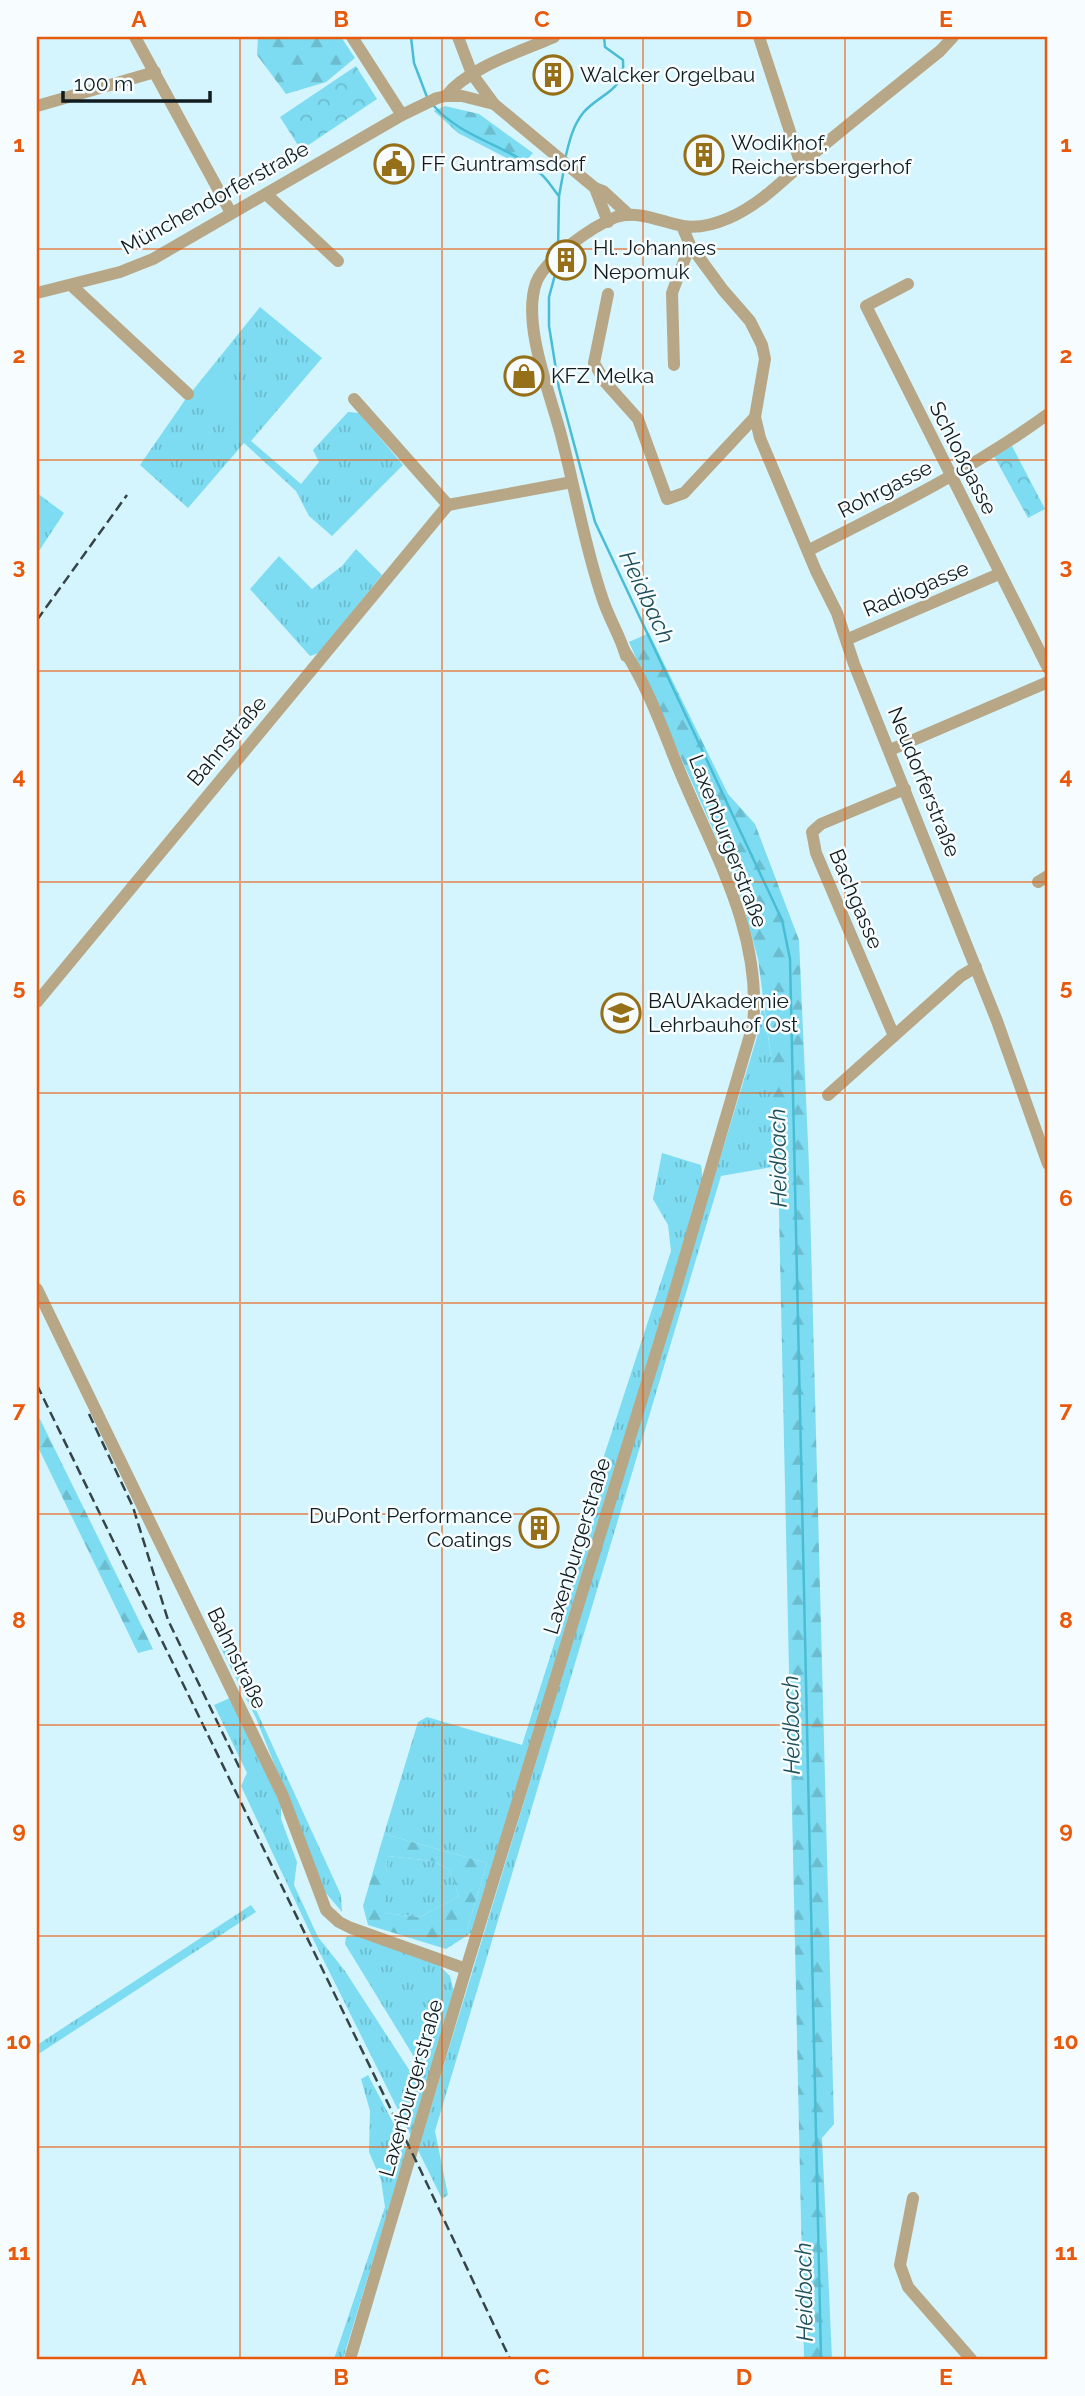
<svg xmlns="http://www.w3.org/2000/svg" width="1085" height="2396" viewBox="0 0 1085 2396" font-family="Raleway,sans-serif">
  <defs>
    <pattern id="grass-tufts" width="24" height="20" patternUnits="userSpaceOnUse" patternTransform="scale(1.75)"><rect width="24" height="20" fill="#7ddcf1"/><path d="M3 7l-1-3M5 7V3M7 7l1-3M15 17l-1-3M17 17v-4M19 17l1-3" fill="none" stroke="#6bbcce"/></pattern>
    <pattern id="forest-firs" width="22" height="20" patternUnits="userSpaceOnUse" patternTransform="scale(1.75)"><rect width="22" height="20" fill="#7ddcf1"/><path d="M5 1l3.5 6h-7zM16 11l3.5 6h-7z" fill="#6bbcce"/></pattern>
    <pattern id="park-crowns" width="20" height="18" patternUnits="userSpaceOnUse" patternTransform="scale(1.75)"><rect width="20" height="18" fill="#7ddcf1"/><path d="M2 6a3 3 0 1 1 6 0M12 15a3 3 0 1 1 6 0" fill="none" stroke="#6bbcce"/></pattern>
  </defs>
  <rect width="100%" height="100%" fill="#d4f5fd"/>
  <g fill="url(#grass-tufts)">
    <polygon points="260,307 322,358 251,441 301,484 319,462 313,450 348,412 359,413 403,465 332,536 309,516 296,491 244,443 188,508 140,465 185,400"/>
    <polygon points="37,493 64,513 37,554"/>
    <polygon points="356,549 382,575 319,653 310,656 250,589 279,556 312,589 342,566"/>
    <polygon points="763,1001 771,1057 771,1152 778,1166 721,1176 435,2131 448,2195 442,2199 418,2150 757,1037"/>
    <polygon points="662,1153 701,1165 703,1181 474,1931 465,1937 487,1863 384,1834 418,1722 427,1717 522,1745 595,1515 586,1511 671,1251 668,1225 653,1199"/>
    <polygon points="225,1642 341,1895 342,1912 325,1892 256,1718 220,1646"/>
    <polygon points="230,1698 281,1805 281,1819 297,1862 294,1885 318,1937 345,1971 419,2085 422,2070 345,1944 346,1937 356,1936 439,1965 450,1976 454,1992 411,2136 314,1941 241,1786 247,1773 214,1705"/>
    <polygon points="387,1856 433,1861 450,1870 459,1896 420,1917 384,1913"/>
    <polygon points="251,1905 256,1912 37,2055 37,2045"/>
    <polygon points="368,2075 407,2149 343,2359 334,2359 385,2207 381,2180 369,2152 370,2111 361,2079"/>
  </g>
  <g fill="url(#forest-firs)" fill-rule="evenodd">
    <polygon points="258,37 341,37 355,58 326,82 286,94 257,55"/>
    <polygon points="445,106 479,114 533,153 522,166 458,133 434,111"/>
    <polygon points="649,633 728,794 755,824 799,940 809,1166 834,2124 822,2138 832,2359 804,2359 778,1166 771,1152 771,1057 758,959 743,904 712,827 629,642"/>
    <polygon points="37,1413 153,1649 138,1653 37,1445"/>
    <path d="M384,1834L487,1863L465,1937L446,1949L368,1925L363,1906ZM387,1856L433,1861L450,1870L459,1896L420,1917L385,1913Z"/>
  </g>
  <g fill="url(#park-crowns)">
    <polygon points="356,66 377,99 301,150 280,117"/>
    <polygon points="1012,446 1045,509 1028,518 994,456"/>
  </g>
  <polygon fill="#7ddcf1" points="225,374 271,412 252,435 207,397"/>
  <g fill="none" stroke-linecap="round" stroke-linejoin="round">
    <g stroke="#49bdd5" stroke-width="2.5">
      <polyline points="411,37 414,63 427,97"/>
      <path d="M433,105C462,139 509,145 541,174C548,180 553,189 559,196"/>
      <path d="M565,159C569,143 572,127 583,113C600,93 626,91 623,60L605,47L604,37"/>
      <polyline points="558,250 559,196 564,169"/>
      <polyline points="559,260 549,297 549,326 559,388 595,522 782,920 790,959 821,2359"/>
    </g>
    <g stroke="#b8a787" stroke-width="12">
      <polyline points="135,37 231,213"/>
      <polyline points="352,37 402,115"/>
      <polyline points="458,37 472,74 494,104"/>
      <polyline points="759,37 798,156 803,164"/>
      <path d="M446,96C469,67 520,52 554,37"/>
      <polyline points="37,106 155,72"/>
      <polyline points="595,188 608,222"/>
      <polyline points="266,194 338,261"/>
      <polyline points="908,284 866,306 1048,668"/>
      <polyline points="71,285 188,394"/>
      <polyline points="37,293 120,272 153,259 402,115 437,98 446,96 462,96 494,104 595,188 603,191 629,215"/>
      <polyline points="608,294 594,363 605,382 638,419 667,499 684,493 755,417 765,359 762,345 750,321 723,290 690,245 682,226"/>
      <polyline points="674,365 672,293 690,245"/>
      <polyline points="354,399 448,505"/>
      <polyline points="755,417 760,438 816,571 837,613 854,664 997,1021 1048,1164"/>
      <polyline points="448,505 572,482"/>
      <path d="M809,550C891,509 974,468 1048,414"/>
      <polyline points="848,639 999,574"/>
      <path d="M626,656C620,635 608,617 602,597C585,547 576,494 563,443C553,400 521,326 536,283C544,260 593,226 616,217C639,210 661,222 683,226C699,229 715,224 729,218C763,203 786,177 813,154C855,119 898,85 940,51L953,37"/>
      <polyline points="890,750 1048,682"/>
      <polyline points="1038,882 1048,876"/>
      <polyline points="37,1002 448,505"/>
      <polyline points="894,1036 816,853 812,832 821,824 905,789"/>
      <polyline points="828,1095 961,976 976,967"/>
      <polyline points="37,1289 283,1796 326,1910 339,1922 351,1928 466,1969"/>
      <polyline points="913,2198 900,2265 908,2287 971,2359"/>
      <path d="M350,2359L466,1969L669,1311L753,1025C763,924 704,838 670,747C657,714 644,681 624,650"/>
    </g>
    <g stroke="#344448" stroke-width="2.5" stroke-dasharray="10 5" stroke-linecap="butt">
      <polyline points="37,620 127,495"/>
      <polyline points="37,1385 420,2169 510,2359"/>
      <polyline points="89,1414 133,1507 168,1620 241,1771"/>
    </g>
  </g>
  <path fill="none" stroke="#e8590c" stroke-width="2" stroke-opacity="0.55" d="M240,37V2359M442,37V2359M643,37V2359M845,37V2359M37,249H1048M37,460H1048M37,671H1048M37,882H1048M37,1093H1048M37,1303H1048M37,1514H1048M37,1725H1048M37,1936H1048M37,2147H1048"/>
  <defs>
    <g id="building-ring" transform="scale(2.0125)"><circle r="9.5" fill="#f7fdff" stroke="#967019" stroke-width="1.5"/><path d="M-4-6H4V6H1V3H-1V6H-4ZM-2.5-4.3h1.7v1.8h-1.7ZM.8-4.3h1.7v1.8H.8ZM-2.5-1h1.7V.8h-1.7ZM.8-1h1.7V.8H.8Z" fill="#967019"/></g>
    <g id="civic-ring" transform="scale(2.0125)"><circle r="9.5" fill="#f7fdff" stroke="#967019" stroke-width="1.5"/><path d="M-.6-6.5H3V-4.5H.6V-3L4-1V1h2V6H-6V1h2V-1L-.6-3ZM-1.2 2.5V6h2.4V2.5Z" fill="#967019"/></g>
    <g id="shop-ring" transform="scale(2.0125)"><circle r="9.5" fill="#f7fdff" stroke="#967019" stroke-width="1.5"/><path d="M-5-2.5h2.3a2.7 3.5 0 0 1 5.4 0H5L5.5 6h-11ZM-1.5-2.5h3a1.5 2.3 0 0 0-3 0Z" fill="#967019"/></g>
    <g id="school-ring" transform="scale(2.0125)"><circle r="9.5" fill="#f7fdff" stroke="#967019" stroke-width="1.5"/><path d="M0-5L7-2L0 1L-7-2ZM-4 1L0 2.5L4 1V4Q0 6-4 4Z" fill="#967019"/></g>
  </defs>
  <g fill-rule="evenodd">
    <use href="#building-ring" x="553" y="75"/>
    <use href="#building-ring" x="704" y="155"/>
    <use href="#civic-ring" x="394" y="164"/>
    <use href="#building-ring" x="566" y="260"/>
    <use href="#shop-ring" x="524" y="376"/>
    <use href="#school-ring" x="621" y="1013"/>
    <use href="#building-ring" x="539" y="1528"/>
  </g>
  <g text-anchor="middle" stroke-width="5" stroke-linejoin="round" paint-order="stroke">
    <g font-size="21" fill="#101c1f" stroke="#f7fdff" text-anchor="start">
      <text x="580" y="82">Walcker Orgelbau</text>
      <text x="731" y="150">Wodikhof,<tspan x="731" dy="24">Reichersbergerhof</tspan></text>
      <text x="421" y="171">FF Guntramsdorf</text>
      <text x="593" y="255">Hl. Johannes<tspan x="593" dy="24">Nepomuk</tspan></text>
      <text x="551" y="383">KFZ Melka</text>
      <text x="648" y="1008">BAUAkademie<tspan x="648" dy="24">Lehrbauhof Ost</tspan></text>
      <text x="512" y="1523" text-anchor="end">DuPont Performance<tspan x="512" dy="24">Coatings</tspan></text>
    </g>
    <g font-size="21" fill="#101c1f" stroke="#f7fdff">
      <text transform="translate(215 198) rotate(-29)" y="7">Münchendorferstraße</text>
      <text transform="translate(963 458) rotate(63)" y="7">Schloßgasse</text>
      <text transform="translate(885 489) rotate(-27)" y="7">Rohrgasse</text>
      <text transform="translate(916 589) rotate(-23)" y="7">Radiogasse</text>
      <text transform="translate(227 741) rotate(-50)" y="7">Bahnstraße</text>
      <text transform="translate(924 782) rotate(68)" y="7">Neudorferstraße</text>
      <text transform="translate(728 841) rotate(69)" y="7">Laxenburgerstraße</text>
      <text transform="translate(856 899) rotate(67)" y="7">Bachgasse</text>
      <text transform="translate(577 1546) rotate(-73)" y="7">Laxenburgerstraße</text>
      <text transform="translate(237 1658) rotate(64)" y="7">Bahnstraße</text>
      <text transform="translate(411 2088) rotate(-74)" y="7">Laxenburgerstraße</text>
    </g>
    <g font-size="23" font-style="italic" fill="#1f505a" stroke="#f7fdff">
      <text transform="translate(647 597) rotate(65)" y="8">Heidbach</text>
      <text transform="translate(778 1158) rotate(-91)" y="8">Heidbach</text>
      <text transform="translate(791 1725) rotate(-91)" y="8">Heidbach</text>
      <text transform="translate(804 2292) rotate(-91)" y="8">Heidbach</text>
    </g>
  </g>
  <rect width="1085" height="2396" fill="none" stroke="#f7fdff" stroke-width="77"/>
  <path d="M63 91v10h147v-10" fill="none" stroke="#101c1f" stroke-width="3.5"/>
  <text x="74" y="91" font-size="21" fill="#101c1f" stroke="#f7fdff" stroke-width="5" paint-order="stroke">100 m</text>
  <rect x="38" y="38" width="1008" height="2320" fill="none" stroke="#e8590c" stroke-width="2.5"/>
  <g font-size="23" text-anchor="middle" font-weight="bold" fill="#e8590c">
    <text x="139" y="27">A</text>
    <text x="341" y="27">B</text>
    <text x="542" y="27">C</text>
    <text x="744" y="27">D</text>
    <text x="946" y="27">E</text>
    <text x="19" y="152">1</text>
    <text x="1066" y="152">1</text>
    <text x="19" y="363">2</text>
    <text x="1066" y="363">2</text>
    <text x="19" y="574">3</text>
    <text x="1066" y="574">3</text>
    <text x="19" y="784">4</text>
    <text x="1066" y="784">4</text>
    <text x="19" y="995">5</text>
    <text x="1066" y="995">5</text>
    <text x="19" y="1206">6</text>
    <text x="1066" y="1206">6</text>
    <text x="19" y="1417">7</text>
    <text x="1066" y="1417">7</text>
    <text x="19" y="1628">8</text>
    <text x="1066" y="1628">8</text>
    <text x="19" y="1838">9</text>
    <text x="1066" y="1838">9</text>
    <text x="19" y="2049">10</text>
    <text x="1066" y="2049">10</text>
    <text x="19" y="2260">11</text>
    <text x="1066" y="2260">11</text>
    <text x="139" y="2385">A</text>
    <text x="341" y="2385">B</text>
    <text x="542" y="2385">C</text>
    <text x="744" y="2385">D</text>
    <text x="946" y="2385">E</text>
  </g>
</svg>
